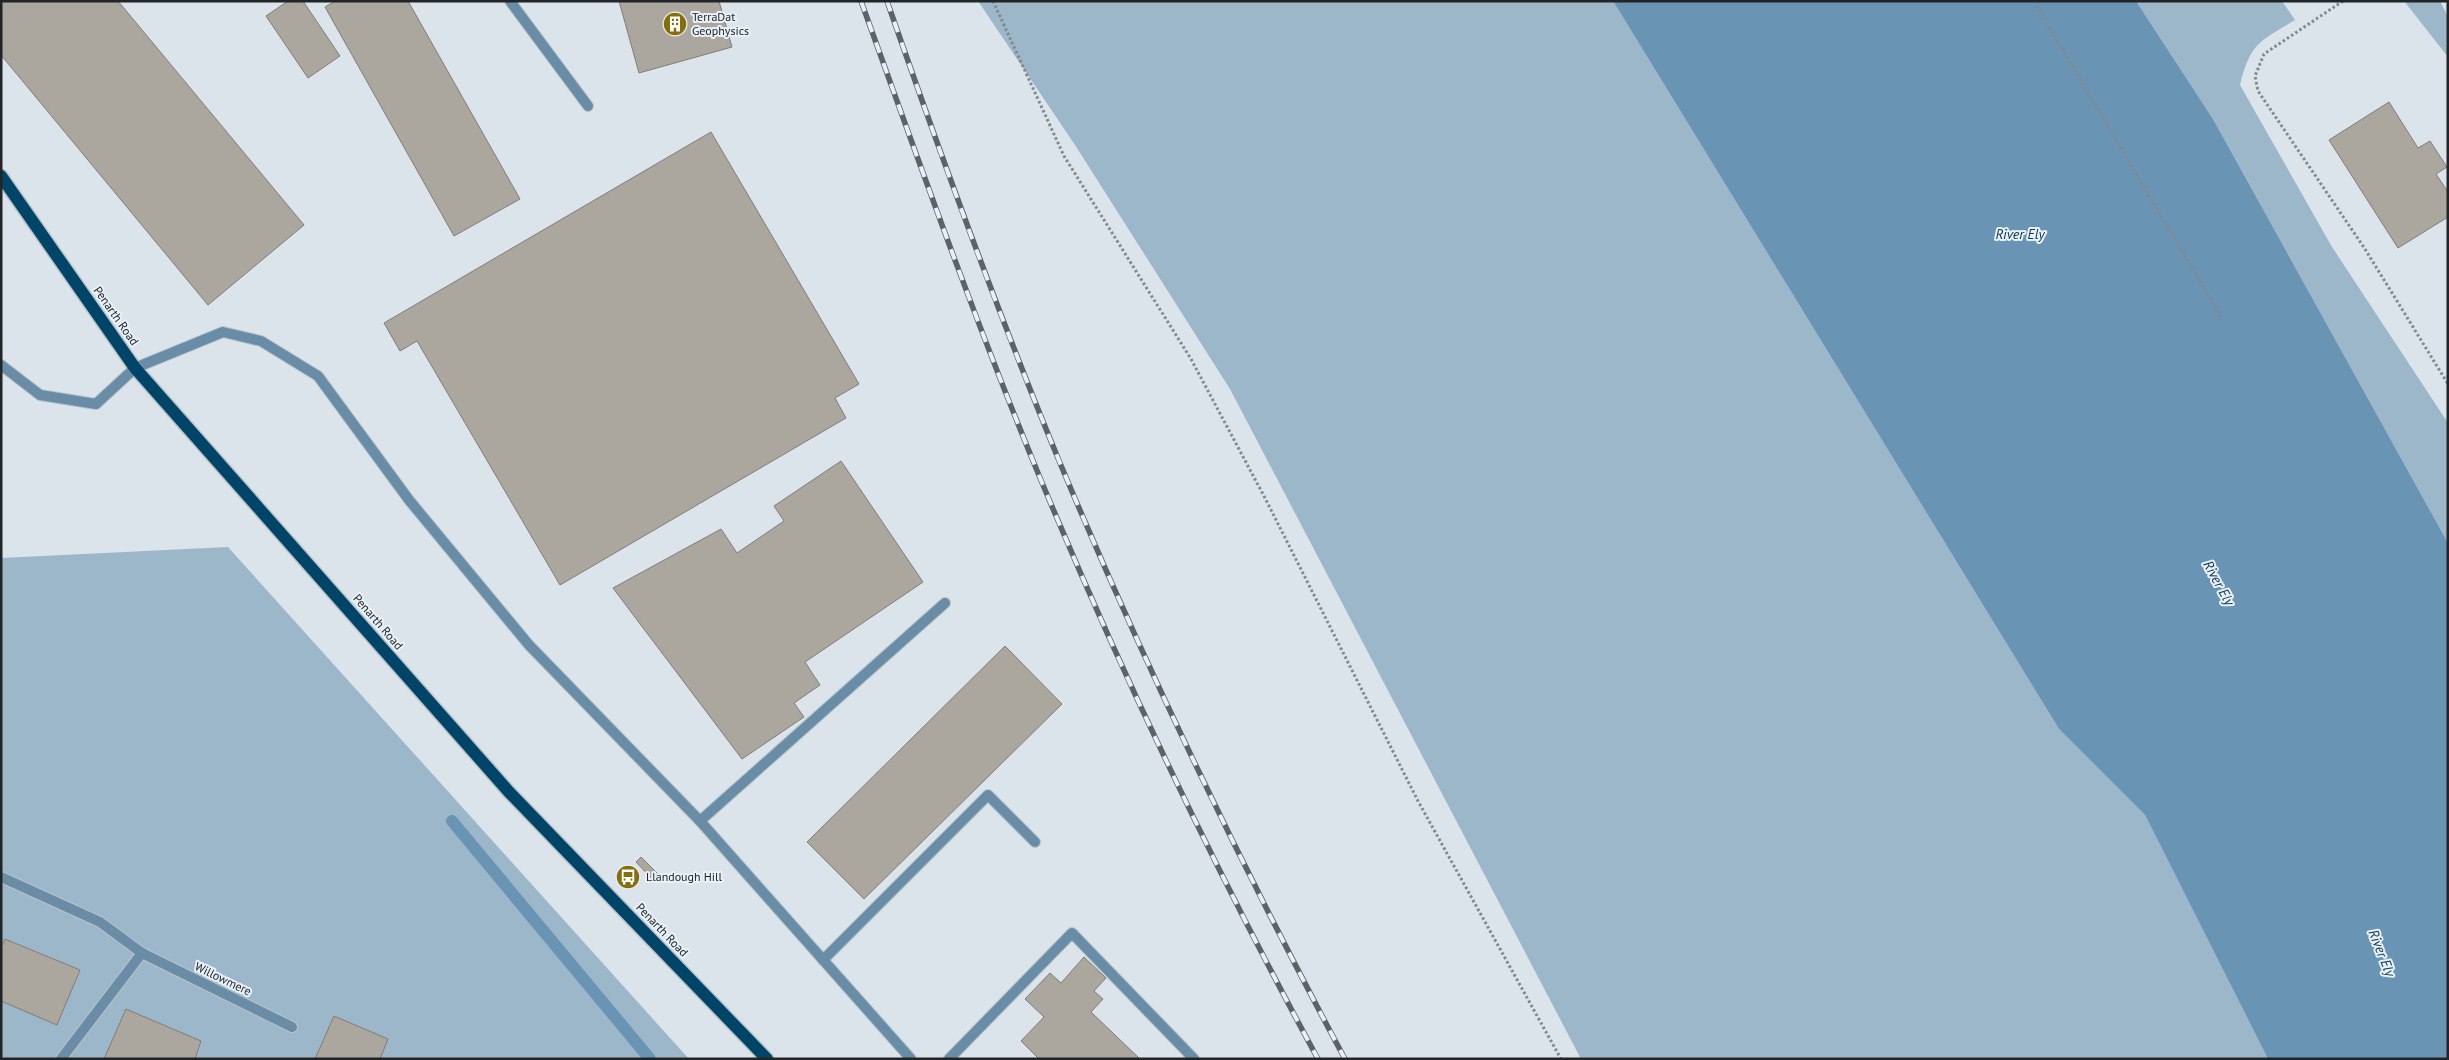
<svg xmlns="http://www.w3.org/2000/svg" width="2449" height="1060" viewBox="0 0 2449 1060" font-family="'PT Sans',sans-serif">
  <rect width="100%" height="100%" fill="#dbe4eb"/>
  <g fill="#9db7ca">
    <polygon points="978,1 1613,1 2059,729 2145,815 2268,1059 1581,1059 1230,389 1075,145"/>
    <path d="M2136,1H2282L2295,20C2260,41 2250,43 2240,85L2332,247L2448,423V543L2213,119Z"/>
    <polygon points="2404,1 2440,1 2448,17 2448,57"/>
    <polygon points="228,547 689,1059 1,1059 1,558"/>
  </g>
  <polygon fill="#6994b3" points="1613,1 2136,1 2213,119 2448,543 2448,1059 2268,1059 2145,815 2059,729"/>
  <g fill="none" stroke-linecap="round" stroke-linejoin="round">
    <polyline stroke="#6994b3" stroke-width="12" points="452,821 650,1059"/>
  </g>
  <g fill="#aba79e" stroke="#807d74">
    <polygon points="1,1 118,1 304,225 208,305 1,55"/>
    <polygon points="288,1 303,1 340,56 308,78 266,16"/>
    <polygon points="335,1 408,1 520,199 454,236 325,7"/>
    <polygon points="619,1 719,1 732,47 639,73"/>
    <polygon points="2389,102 2418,148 2430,141 2447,167 2436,174 2448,192 2448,217 2398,248 2329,140"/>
    <polygon points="711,132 859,384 835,398 846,418 560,585 417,341 400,351 384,323"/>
    <polygon points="841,461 923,582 805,662 820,685 794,703 804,717 742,759 613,588 721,529 737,553 784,521 774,506"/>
    <polygon points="1005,646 1062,704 864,899 807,842"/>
    <polygon points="641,857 661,877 655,882 636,862"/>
    <polygon points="5,939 80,970 57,1025 1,1001 1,947"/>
    <polygon points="1084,957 1106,978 1094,991 1103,999 1091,1012 1140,1059 1039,1059 1021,1041 1044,1017 1025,999 1050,973 1061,983"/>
    <polygon points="126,1009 201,1041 195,1059 104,1059"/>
    <polygon points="334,1016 388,1039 380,1059 315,1059"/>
  </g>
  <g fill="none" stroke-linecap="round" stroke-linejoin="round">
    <g stroke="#bac2c8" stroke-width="12">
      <g id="service">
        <polyline points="510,1 588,106"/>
        <polyline points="1,365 40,395 96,404 135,368 223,332 261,341 318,376 409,500 529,645 700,821 911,1059"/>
        <polyline points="700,821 945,603"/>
        <polyline points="823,960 988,795 1035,842"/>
        <polyline points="949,1059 1072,933 1194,1059"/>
      </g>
    </g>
    <g stroke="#bac2c8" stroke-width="12">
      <g id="minor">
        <polyline points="1,877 100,922 142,953 292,1027"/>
        <polyline points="61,1059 142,953"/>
      </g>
    </g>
    <g stroke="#bac2c8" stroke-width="15">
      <polyline id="primary" points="1,176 135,368 509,792 767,1059"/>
    </g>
    <g stroke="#82888d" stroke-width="3" stroke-dasharray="2.5 2.5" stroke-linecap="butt">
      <polyline points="993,1 1064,156 1191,359 1265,498 1418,801 1561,1059"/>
      <polyline points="2034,1 2221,317"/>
      <polyline points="2343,1 2264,54 2255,76 2258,91 2365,249 2448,384"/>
    </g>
    <use href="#service" stroke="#698da7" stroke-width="10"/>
    <use href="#minor" stroke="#698da7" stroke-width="10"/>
    <use href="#primary" stroke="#004467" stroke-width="12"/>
    <g stroke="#5c6266" stroke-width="5.5">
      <g id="rail">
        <path d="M861,1C918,159 974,318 1038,473C1121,673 1215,869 1318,1059"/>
        <path d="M887,1C941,156 997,311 1060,463C1145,666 1241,865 1345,1059"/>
      </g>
    </g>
    <use href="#rail" stroke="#e8f1f9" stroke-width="4" stroke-dasharray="11" stroke-linecap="butt"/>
  </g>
  <defs>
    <g id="building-disc" transform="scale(1.25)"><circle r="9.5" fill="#876d0c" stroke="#e8f1f9"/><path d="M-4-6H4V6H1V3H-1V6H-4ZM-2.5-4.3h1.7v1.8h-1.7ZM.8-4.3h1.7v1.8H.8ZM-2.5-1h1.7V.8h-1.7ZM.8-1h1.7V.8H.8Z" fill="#fff"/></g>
    <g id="bus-disc" transform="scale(1.25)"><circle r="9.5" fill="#876d0c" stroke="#e8f1f9"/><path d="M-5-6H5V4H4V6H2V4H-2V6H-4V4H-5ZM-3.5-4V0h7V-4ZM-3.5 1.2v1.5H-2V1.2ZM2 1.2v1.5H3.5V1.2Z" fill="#fff"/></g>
  </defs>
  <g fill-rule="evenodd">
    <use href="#building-disc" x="675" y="24"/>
    <use href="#bus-disc" x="628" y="877"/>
  </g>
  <g text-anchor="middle" stroke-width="4" stroke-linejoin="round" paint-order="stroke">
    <g font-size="12" fill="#212527" stroke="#e8f1f9" text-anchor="start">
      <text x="692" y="21">TerraDat<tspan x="692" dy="14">Geophysics</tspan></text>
      <text x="646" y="881">Llandough Hill</text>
    </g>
    <g font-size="12" fill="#212527" stroke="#e8f1f9">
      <text transform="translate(116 316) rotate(55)" y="4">Penarth Road</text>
      <text transform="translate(378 622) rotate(49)" y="4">Penarth Road</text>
      <text transform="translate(662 930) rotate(46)" y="4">Penarth Road</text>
      <text transform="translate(223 979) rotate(26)" y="4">Willowmere</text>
    </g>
    <g font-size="14" font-style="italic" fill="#11354b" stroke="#e8f1f9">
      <text x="2020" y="239">River Ely</text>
      <text transform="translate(2219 583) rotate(61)" y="5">River Ely</text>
      <text transform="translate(2382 953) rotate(68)" y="5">River Ely</text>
    </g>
  </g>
  <rect width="2449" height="1060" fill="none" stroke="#212527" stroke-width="5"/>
</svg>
